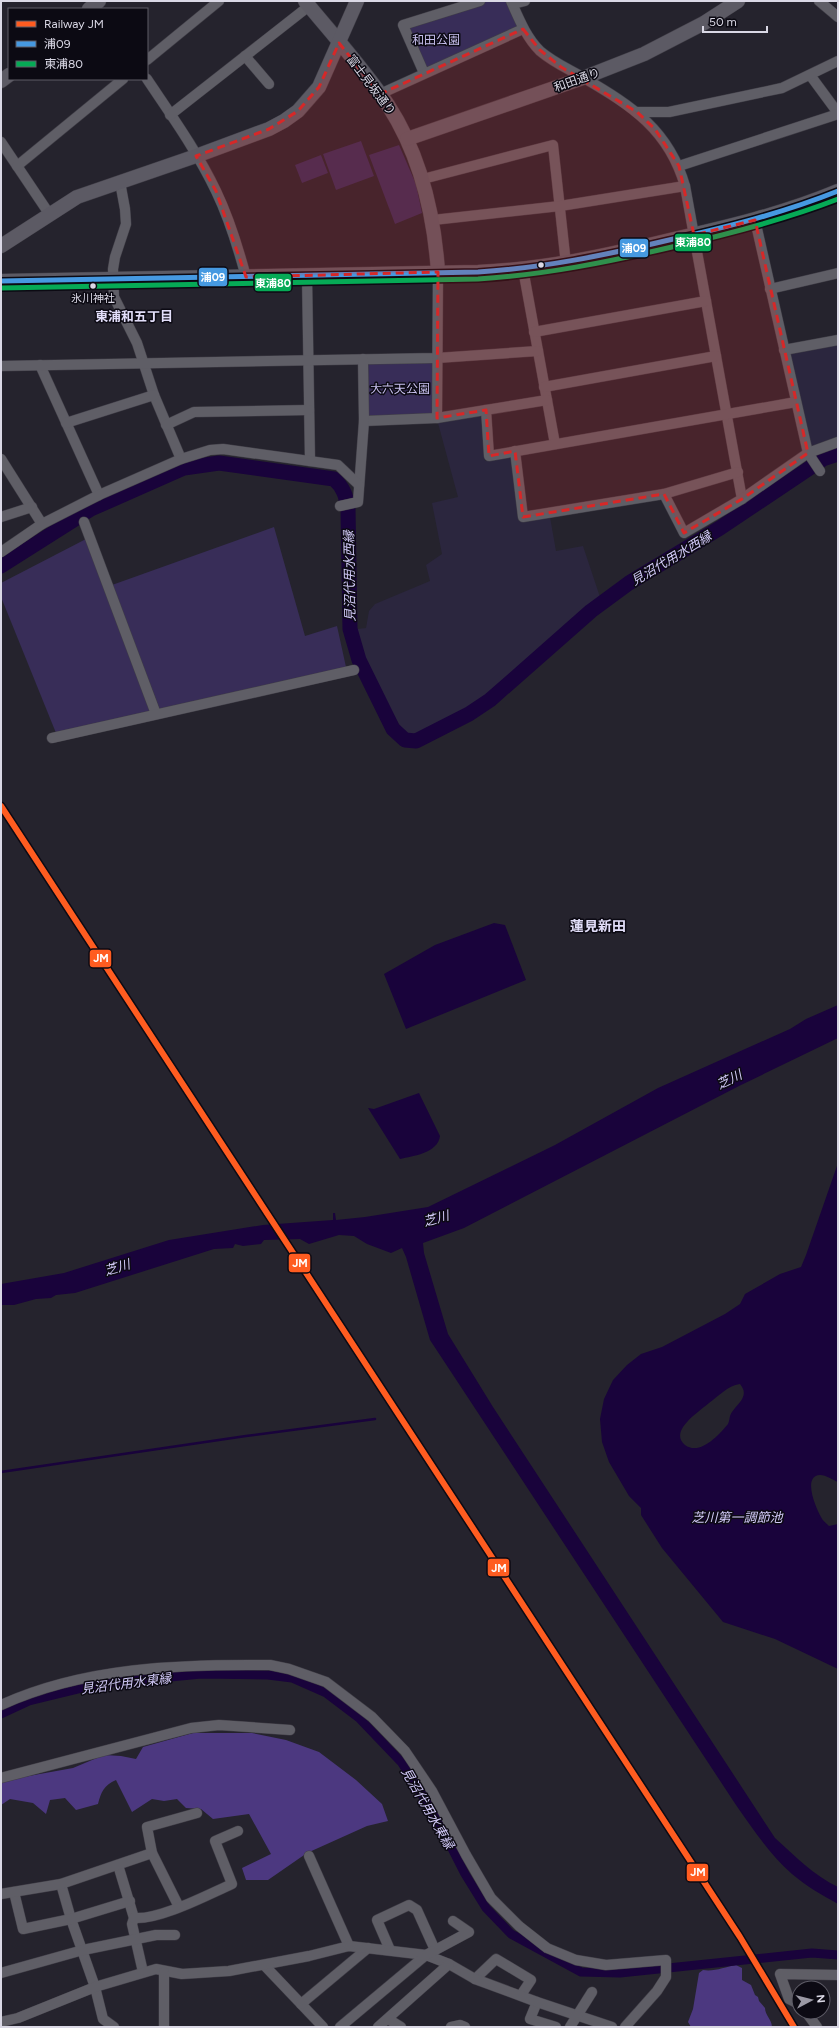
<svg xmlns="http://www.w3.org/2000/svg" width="839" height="2028" viewBox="0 0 839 2028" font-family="Figtree,'Noto Sans JP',sans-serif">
  <rect width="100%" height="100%" fill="#25232d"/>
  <g fill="#2b263e">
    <polygon points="838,343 838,438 814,448 810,445 789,354"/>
    <polygon points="479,415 481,417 485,461 508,455 511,458 521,522 550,517 556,551 583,546 600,597 477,704 420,734 413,735 404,732 376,686 365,659 357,629 366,628 369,611 375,604 430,581 426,565 442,554 432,503 458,497 438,423"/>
  </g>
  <g fill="#382d58">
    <polygon points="487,1 508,1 518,26 428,68 424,67 408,25"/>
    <polygon points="361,141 374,176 336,190 323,154"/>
    <polygon points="399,145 416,184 422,213 395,224 369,155"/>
    <polygon points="321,155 328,173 302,183 295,165"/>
    <polygon points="430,361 432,363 434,412 431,415 370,417 366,414 366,365 369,362"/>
    <polygon points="274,527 305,636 337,626 346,667 160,710 112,585"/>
    <polygon points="86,539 151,712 56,733 1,597 1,583"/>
  </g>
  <g fill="#4c3880">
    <path d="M193,1733H252L286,1740L319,1752L356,1780L382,1804L388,1821L367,1826L307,1853L268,1880H246L242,1868L271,1854L249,1814L213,1819L201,1809L186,1808L177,1799L164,1801L152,1799L132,1812L116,1780C104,1785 101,1792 98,1804L76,1810L65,1798L50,1800L46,1814L33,1803L10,1799L1,1805V1781L73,1768L104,1755L121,1756L136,1759L143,1747Z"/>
    <path d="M736,1965L742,1968V1980L751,1985L755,1995L758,1997L759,2001L765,2008C765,2015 772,2020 772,2027H691L688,2022L693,2009L699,1973L703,1970C714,1972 725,1967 736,1965Z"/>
  </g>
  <g fill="#19033b" fill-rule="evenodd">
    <polygon points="494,923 505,925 526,980 406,1029 384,974 435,945"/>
    <path d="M838,1005V1038L739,1086L464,1228L423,1243L424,1253L448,1334L493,1407L775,1838C795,1856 813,1875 838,1887V1904C822,1895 806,1886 792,1874C770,1855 753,1829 736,1805L430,1340L406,1257L402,1248L391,1253L367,1244L354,1236L339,1235L309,1244L300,1239L264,1240L261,1244L243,1246L235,1244L233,1248L214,1249L75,1293L56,1295L51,1298L36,1299L14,1305H1V1284L64,1273L169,1240L263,1225L333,1220V1213H335L336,1220L365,1217L428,1207L555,1145L658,1088L790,1029L806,1019Z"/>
    <path d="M419,1093L440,1136C438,1153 413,1156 400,1159L368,1108L374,1109Z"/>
    <path d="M838,1163V1482C833,1480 826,1475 820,1475C802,1476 816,1508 821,1517C822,1520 826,1523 829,1526L838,1524V1669L775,1639L723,1622L662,1548L641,1515V1508L629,1496L609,1462L602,1442L600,1419L604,1399L613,1380L627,1365L641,1354L662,1347L725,1314L740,1304L745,1294L780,1274L801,1267L806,1255ZM740,1384C750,1396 738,1403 732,1412C729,1416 730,1420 728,1424C719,1435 700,1456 685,1445C668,1431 700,1411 709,1403C719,1396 727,1386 740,1384Z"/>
  </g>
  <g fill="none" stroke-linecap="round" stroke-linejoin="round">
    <polyline stroke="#19033b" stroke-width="2.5" points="1,1472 246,1436 375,1419"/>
    <polyline stroke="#19033b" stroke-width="9" points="1,1714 29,1701 99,1684 201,1674 268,1675 292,1678 326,1693 359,1718 402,1763 436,1817 465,1874 486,1908 511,1934 581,1972 620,1973 812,1953 838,1955"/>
    <path stroke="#19033b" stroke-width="15" d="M1,566L91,509L184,468L219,463L334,479C344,488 346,496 348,509L350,629L359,660L393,729L405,740L416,741L469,714L490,700L591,611L629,583L720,528L823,459L838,454"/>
    <g stroke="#403e47" stroke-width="11">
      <g id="street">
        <path d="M511,1C519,19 526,37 540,51C554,63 569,69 584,78C632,106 669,130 685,186L742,499"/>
        <polyline points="819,1 838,17"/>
        <polyline points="513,4 525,1"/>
        <polyline points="245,56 269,84"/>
        <polyline points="147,60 219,1"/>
        <polyline points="424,73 403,25 480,1"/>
        <polyline points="810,75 838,113"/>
        <path d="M147,79C171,115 197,151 216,191C229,218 238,247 246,277"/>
        <polyline points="380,94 523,29"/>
        <polyline points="637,112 669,112 782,88 838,61"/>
        <polyline points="170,115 309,6"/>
        <polyline points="1,142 50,215"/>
        <polyline points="17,166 123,79"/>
        <polyline points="679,166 838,114"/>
        <polyline points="423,179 553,145 566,264"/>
        <polyline points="120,182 125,209 126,224 115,257 113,269 114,297 137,343 154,395 181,459"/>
        <polyline points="433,220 560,206 685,186"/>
        <polyline points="755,220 808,453 820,471"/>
        <polyline points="523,269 555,444"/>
        <polyline points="307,275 310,461"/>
        <polyline points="770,289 838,273"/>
        <polyline points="534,332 706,301"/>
        <polyline points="784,350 838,340"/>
        <polyline points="40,365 99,495"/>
        <polyline points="1,366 437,358 538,351"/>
        <polyline points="544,387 716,356"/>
        <polyline points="486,410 489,456 796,402"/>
        <polyline points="437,418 438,272"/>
        <polyline points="364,421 437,418 547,400"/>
        <polyline points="66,423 154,395"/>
        <polyline points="166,425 194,412 309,410"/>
        <polyline points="515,451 523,517 664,494 738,472"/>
        <polyline points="1,459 42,524"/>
        <polyline points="664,494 684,533 742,499 808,453 838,442"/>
        <polyline points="340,506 358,502 364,421 363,359"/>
        <polyline points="1,517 32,507"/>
        <polyline points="84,522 156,714"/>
        <polyline points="1,552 42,524 99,495 181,459 210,450 223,449 338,465 359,485"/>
        <polyline points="52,738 354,670"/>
        <path d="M1,1705C84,1667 180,1664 270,1665L289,1669L326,1682L372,1717L405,1751L432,1791L466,1855L491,1898L519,1926L547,1948L576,1960L606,1965L666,1960V1977L657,1991L625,2027"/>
        <polyline points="1,1778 191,1728 219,1725 290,1730"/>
        <polyline points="309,1856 349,1946"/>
        <polyline points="118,1865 134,1918 132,1924 143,1972"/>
        <polyline points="61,1884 71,1919 95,1987 103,2019 114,2027"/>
        <polyline points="14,1892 23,1929 71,1919 130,1901"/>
        <polyline points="1,1894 61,1884 152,1853"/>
        <polyline points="179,1907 152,1853 147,1827 197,1813"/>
        <path d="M134,1918C160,1920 207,1895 232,1884L215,1841L238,1831"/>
        <polyline points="390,1950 377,1920 409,1905 417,1910 435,1950"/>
        <polyline points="264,1965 323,2027"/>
        <polyline points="1,1973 83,1950 156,1935 175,1935"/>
        <polyline points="475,1979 496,1959 531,1980 521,1995"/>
        <polyline points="537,2002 530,2019 556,2027"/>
        <polyline points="301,2004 368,1948"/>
        <polyline points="799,2004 789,1999 780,1974 838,1975"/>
        <polyline points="806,2012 817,2027"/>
        <polyline points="388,2019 401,2027"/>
        <polyline points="1,2022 18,2018 95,1987 156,1969 182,1974 229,1971 309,1956 349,1946 426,1955 449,1964 475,1979 537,2002 612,2027"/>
        <polyline points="164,2027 164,1972"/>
        <polyline points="340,2027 426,1955 469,1932 453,1921"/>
        <polyline points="378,2027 449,1964"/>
        <polyline points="451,2027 460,2025 465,2027"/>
        <polyline points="570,2027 592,1992"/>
      </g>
    </g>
    <g stroke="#403e47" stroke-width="15">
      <g id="secondary">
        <path d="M305,1C333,35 364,69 388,105C421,156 434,213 438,272"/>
        <polyline points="89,9 99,1"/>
        <polyline points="1,81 9,75"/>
        <polyline points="407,139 583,78 644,54 704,23 738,1"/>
        <polyline points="1,246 77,197 196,156 269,129 284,121 298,111 319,87 357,1"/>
        <path d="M1,281L478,272C546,269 604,256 670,240C727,227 783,214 838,191"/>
      </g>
    </g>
    <use href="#street" stroke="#5f5e66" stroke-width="10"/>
    <use href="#secondary" stroke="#5c5a64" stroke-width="14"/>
    <g stroke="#0c0a13" stroke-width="8">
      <path id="bus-1" d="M1,281L478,272C543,268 606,255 669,240C727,227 783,213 838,191"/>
    </g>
    <g stroke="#0c0a13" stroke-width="8">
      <path id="bus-2" d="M1,288L478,279C544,275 608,262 672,247C729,234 784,220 838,199"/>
    </g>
    <use href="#bus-1" stroke="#4699e1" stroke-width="5"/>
    <use href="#bus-2" stroke="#06aa56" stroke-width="5"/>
    <g stroke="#0c0a13" stroke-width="9">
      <polyline id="rail-1" points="1,806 740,1937 794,2027"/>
    </g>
    <use href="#rail-1" stroke="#ff5c20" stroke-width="6"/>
  </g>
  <path fill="#d62828" fill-opacity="0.2" stroke="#d62828" stroke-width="3" stroke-dasharray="8 5" stroke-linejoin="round" d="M523,29L540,50L561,67L637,112L655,129L679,166L694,235L755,220L808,453L742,499L684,533L664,494L523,517L515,451L489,456L486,410L437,418L438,272L246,277L216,191L196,156L269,129L298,111L319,87L339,43L380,94Z"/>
  <g fill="#dad8e5" stroke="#0c0a13" stroke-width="1.5">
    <circle cx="541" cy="265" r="3.5"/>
    <circle cx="93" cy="286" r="3.5"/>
  </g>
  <g text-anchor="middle" stroke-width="3" stroke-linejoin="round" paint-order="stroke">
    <g font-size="11" fill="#dad8e5" stroke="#0c0a13">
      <text x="93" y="302">氷川神社</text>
    </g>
    <g font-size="12" fill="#c7bfed" stroke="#0c0a13">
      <text x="436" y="44">和田公園</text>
      <text x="400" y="393">大六天公園</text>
    </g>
    <g font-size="12" fill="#dad8e5" stroke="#0c0a13">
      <text transform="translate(577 80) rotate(-20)" y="4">和田通り</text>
      <text transform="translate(371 85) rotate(53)" y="4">富士見坂通り</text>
    </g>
    <g font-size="13" font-weight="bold" fill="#e2def9" stroke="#0c0a13">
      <text x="134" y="321">東浦和五丁目</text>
    </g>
    <g font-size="13" font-style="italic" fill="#d2caf8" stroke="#0c0a13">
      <text transform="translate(671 558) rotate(-31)" y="5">見沼代用水西縁</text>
      <text transform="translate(349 576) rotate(-91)" y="5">見沼代用水西縁</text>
      <text transform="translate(729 1079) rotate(-26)" y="5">芝川</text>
      <text transform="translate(436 1218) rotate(-15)" y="5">芝川</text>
      <text transform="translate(117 1267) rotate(-17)" y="5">芝川</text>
      <text x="737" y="1522">芝川第一調節池</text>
      <text transform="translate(126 1683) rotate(-7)" y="5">見沼代用水東縁</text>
      <text transform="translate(428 1808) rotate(60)" y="5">見沼代用水東縁</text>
    </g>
    <g font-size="14" font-weight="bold" fill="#e2def9" stroke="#0c0a13">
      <text x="598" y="931">蓮見新田</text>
    </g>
  </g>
  <g stroke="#0c0a13" stroke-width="1.5">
    <rect x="674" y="233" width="38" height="19" rx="4" fill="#06aa56"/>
    <rect x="619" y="238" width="30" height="20" rx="4" fill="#4699e1"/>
    <rect x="198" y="267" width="30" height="20" rx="4" fill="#4699e1"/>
    <rect x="254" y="273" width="38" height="19" rx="4" fill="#06aa56"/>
    <rect x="89" y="949" width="23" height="19" rx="4" fill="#ff5c20"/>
    <rect x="288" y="1253" width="23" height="20" rx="4" fill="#ff5c20"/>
    <rect x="487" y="1558" width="23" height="19" rx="4" fill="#ff5c20"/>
    <rect x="686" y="1863" width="23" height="19" rx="4" fill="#ff5c20"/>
  </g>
  <g font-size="11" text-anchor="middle" font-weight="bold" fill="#fff">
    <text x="693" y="246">東浦80</text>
    <text x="634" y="252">浦09</text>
    <text x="213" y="281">浦09</text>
    <text x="273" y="287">東浦80</text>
    <text x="101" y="962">JM</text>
    <text x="300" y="1267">JM</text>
    <text x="499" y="1572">JM</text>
    <text x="698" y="1876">JM</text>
  </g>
  <rect width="839" height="2028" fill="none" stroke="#dad8e5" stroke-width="4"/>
  <rect x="8" y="8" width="140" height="72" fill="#0c0a13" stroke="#5e5c67"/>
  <rect x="16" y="21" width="20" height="6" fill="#ff5c20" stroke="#5e5c67"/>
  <text x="44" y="28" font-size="12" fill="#dad8e5">Railway JM</text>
  <rect x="16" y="41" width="20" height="6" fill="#4699e1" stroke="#5e5c67"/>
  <text x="44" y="48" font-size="12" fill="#dad8e5">浦09</text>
  <rect x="16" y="61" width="20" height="6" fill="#06aa56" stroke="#5e5c67"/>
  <text x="44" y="68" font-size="12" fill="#dad8e5">東浦80</text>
  <g transform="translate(811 2000) rotate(83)"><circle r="19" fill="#0c0a13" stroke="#5e5c67"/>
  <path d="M0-3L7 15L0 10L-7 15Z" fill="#9b99a5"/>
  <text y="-6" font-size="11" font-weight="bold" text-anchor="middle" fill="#dad8e5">N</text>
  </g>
  <path d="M703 26v6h64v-6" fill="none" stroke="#dad8e5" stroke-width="2"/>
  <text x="709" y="26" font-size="12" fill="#dad8e5" stroke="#0c0a13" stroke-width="3" paint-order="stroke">50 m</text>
</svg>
